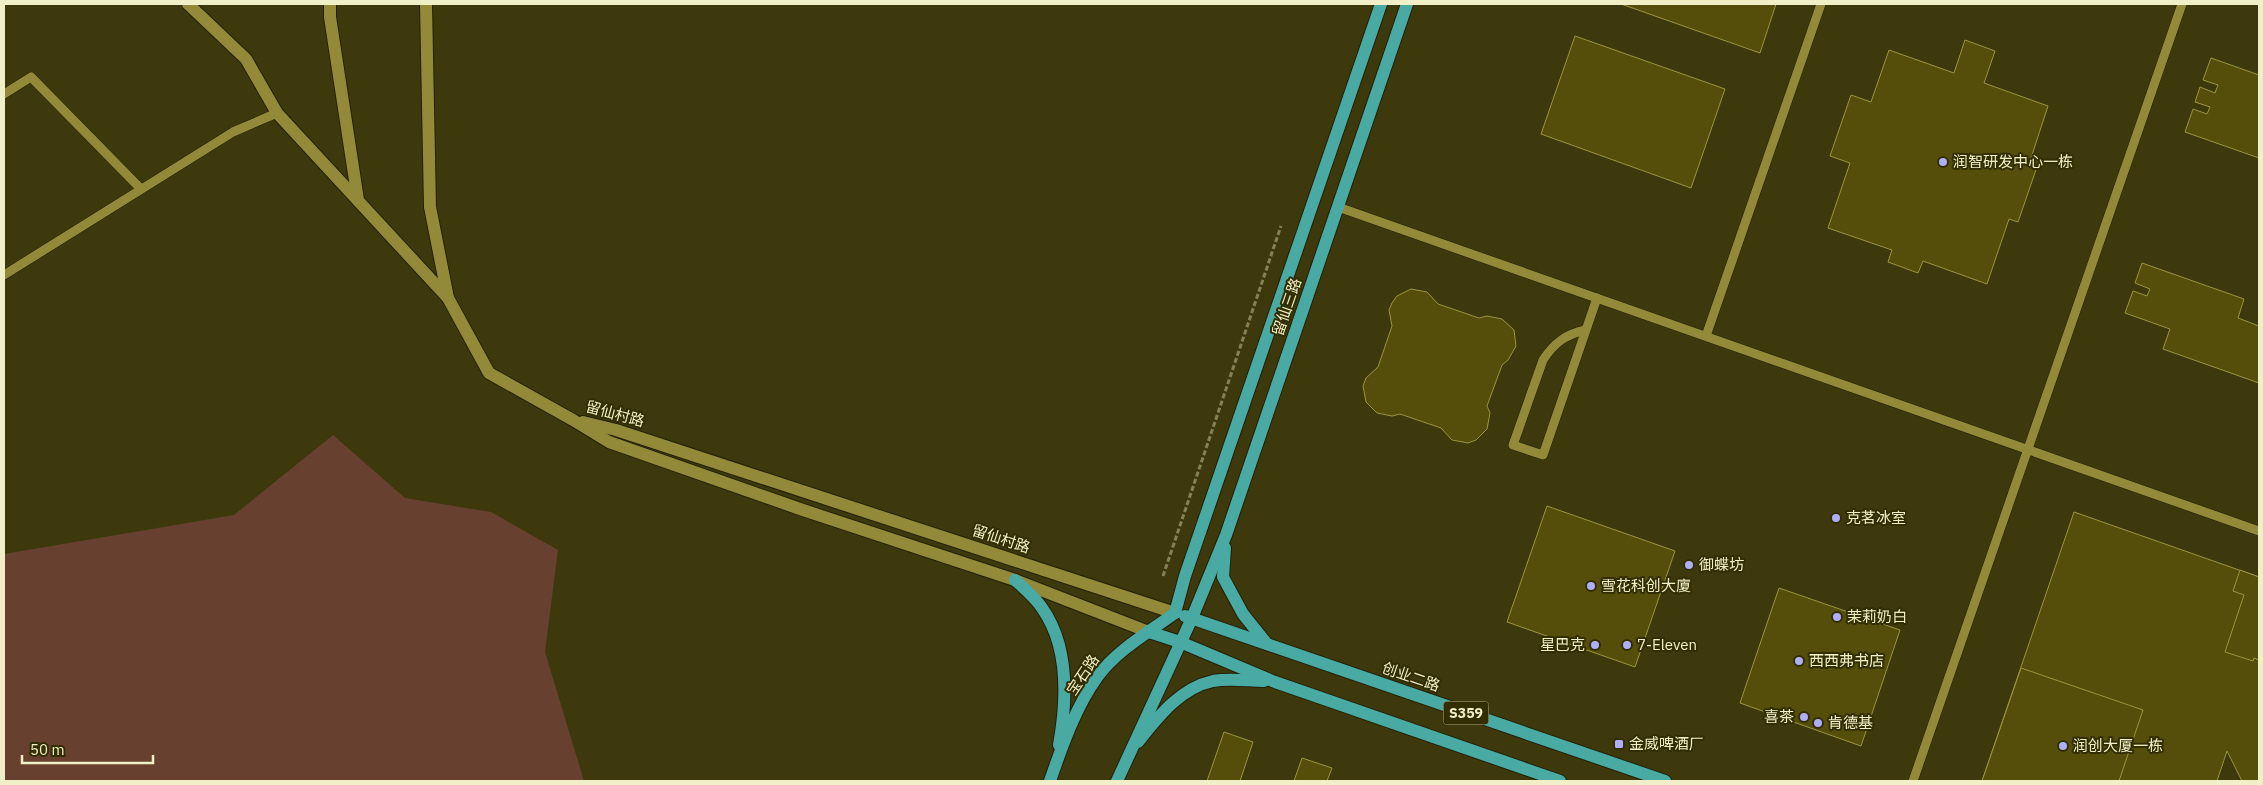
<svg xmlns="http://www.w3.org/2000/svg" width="2263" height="785" viewBox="0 0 2263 785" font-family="'IBM Plex Sans','Noto Sans SC',sans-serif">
  <rect width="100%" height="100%" fill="#3d390c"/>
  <polygon fill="#67402f" points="333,435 405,498 491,512 558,550 545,652 584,781 4,781 4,554 234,515"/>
  <g fill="#544e0a" stroke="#9b9442">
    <polygon points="1621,4 1776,4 1760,53"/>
    <polygon points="1575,36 1725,89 1691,188 1541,134"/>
    <polygon points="1965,40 1995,51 1984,83 2048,106 2031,158 2039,161 2018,222 2009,219 1987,284 1923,261 1918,273 1888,262 1892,250 1828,228 1850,163 1830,156 1851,95 1871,102 1889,50 1954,73"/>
    <polygon points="2211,58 2259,75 2259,158 2185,132 2193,109 2207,114 2210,107 2195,102 2200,87 2215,93 2218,85 2203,80"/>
    <polygon points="2142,263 2244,299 2238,318 2259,326 2259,383 2163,349 2170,329 2125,313 2133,291 2147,296 2150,289 2135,283"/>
    <polygon points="1411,289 1427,292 1438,304 1479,318 1487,316 1502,319 1514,330 1516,346 1508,360 1502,365 1487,406 1490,413 1487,429 1476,440 1468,443 1452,440 1441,428 1400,414 1392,416 1377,413 1366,402 1363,386 1366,378 1378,367 1392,326 1389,310 1392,303 1397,296"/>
    <polygon points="1547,506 1675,551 1635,667 1507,622"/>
    <polygon points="2074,512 2259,577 2259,781 2242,781 2227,751 2217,781 1982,781"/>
    <polygon points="2240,570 2259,577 2259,660 2254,658 2253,661 2225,652 2244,595 2233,591"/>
    <polygon points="1779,588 1900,630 1861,746 1740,703"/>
    <polygon points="2021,668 2143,710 2119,781 1982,781"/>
    <polygon points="1224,732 1253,742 1240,781 1207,781"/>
    <polygon points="1302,758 1332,768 1327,781 1294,781"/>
  </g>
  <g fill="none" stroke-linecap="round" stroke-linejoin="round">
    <g stroke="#222006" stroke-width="10">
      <g id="service">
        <polyline points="4,94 31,77 141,189"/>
        <polyline points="1338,207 2259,531"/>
        <polyline points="4,275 233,132 277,113"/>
        <path d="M1586,330C1566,334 1554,343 1543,360L1513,445L1543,455L1597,298"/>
        <polyline points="1706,336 1821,4"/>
        <polyline points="1913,781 2182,4"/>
      </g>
    </g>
    <g stroke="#222006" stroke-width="14">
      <g id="minor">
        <polyline points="188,4 246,59 277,113 448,298"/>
        <polyline points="330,4 330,17 358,200"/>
      </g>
    </g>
    <g stroke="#222006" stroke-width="14">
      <g id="tertiary">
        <polyline points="426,4 430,207 448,298 489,373 573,420 609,442 800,509 1015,580 1149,632"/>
        <polyline points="583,422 616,430 1175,613"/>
      </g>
    </g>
    <g stroke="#222006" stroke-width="14">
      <g id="primary">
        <polyline points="1225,548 1223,577 1243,614 1267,644"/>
        <path d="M1015,580C1025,589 1035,597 1042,608C1069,646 1067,701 1059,745"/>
        <polyline points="1175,613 1185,576 1381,4"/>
        <polyline points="1185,616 1665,781"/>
        <polyline points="1149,632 1180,642 1275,682 1560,781"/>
        <path d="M1138,742C1158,717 1180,688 1213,681C1230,678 1248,681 1264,681"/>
        <path d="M1050,781C1062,746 1076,706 1098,676C1117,650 1149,632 1175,613"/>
        <polyline points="1117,781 1192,618 1226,535 1407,4"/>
      </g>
    </g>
    <polyline stroke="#858257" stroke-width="3" stroke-dasharray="5 2.5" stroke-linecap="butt" points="1163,576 1281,226"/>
    <use href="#service" stroke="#928a38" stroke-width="9"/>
    <use href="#minor" stroke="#928a38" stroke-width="12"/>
    <use href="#tertiary" stroke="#928a38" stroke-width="12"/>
    <use href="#primary" stroke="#49a9a3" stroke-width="12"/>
  </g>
  <g fill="#afaefa" stroke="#322e01" stroke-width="2">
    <circle cx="1943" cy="162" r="5"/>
    <circle cx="1836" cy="518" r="5"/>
    <circle cx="1689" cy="565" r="5"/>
    <circle cx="1591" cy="586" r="5"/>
    <circle cx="1837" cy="617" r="5"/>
    <circle cx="1595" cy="645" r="5"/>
    <circle cx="1627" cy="645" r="5"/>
    <circle cx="1799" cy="661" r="5"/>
    <circle cx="1804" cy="717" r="5"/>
    <circle cx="1818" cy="723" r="5"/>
    <rect x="1614" y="739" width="10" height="10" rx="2.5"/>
    <circle cx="2063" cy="746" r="5"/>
  </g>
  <g text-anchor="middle" stroke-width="4" stroke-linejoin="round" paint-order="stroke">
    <rect fill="#322e01" stroke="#b8b58c" stroke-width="1" x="1443.5" y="701.5" width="45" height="23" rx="4"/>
    <g font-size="14" font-weight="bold" fill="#f1efc7">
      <text x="1466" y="718">S359</text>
    </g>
    <g font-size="15" fill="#f1efc7" stroke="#322e01" text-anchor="start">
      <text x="1953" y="167">润智研发中心一栋</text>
      <text x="1846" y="523">克茗冰室</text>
      <text x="1699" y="570">御蝶坊</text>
      <text x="1601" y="591">雪花科创大廈</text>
      <text x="1847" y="622">茉莉奶白</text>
      <text x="1585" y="650" text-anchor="end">星巴克</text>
      <text x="1637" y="650">7-Eleven</text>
      <text x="1809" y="666">西西弗书店</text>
      <text x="1794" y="722" text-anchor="end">喜茶</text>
      <text x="1828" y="728">肯德基</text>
      <text x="1629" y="749">金威啤酒厂</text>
      <text x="2073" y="751">润创大厦一栋</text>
    </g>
    <g font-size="15" fill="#f1efc7" stroke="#322e01">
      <text transform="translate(1287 307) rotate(-71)" y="5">留仙三路</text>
      <text transform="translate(615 414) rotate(15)" y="5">留仙村路</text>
      <text transform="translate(1001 539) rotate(18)" y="5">留仙村路</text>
      <text transform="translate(1083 675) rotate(-56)" y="5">宝石路</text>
      <text transform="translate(1411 677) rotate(19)" y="5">创业二路</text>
    </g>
  </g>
  <rect width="2263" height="785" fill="none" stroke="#f1efc7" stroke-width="10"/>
  <path d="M22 755v8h131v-8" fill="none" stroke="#f1efc7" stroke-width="2.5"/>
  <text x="30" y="755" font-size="15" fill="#f1efc7" stroke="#322e01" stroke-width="4" paint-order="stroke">50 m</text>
</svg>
